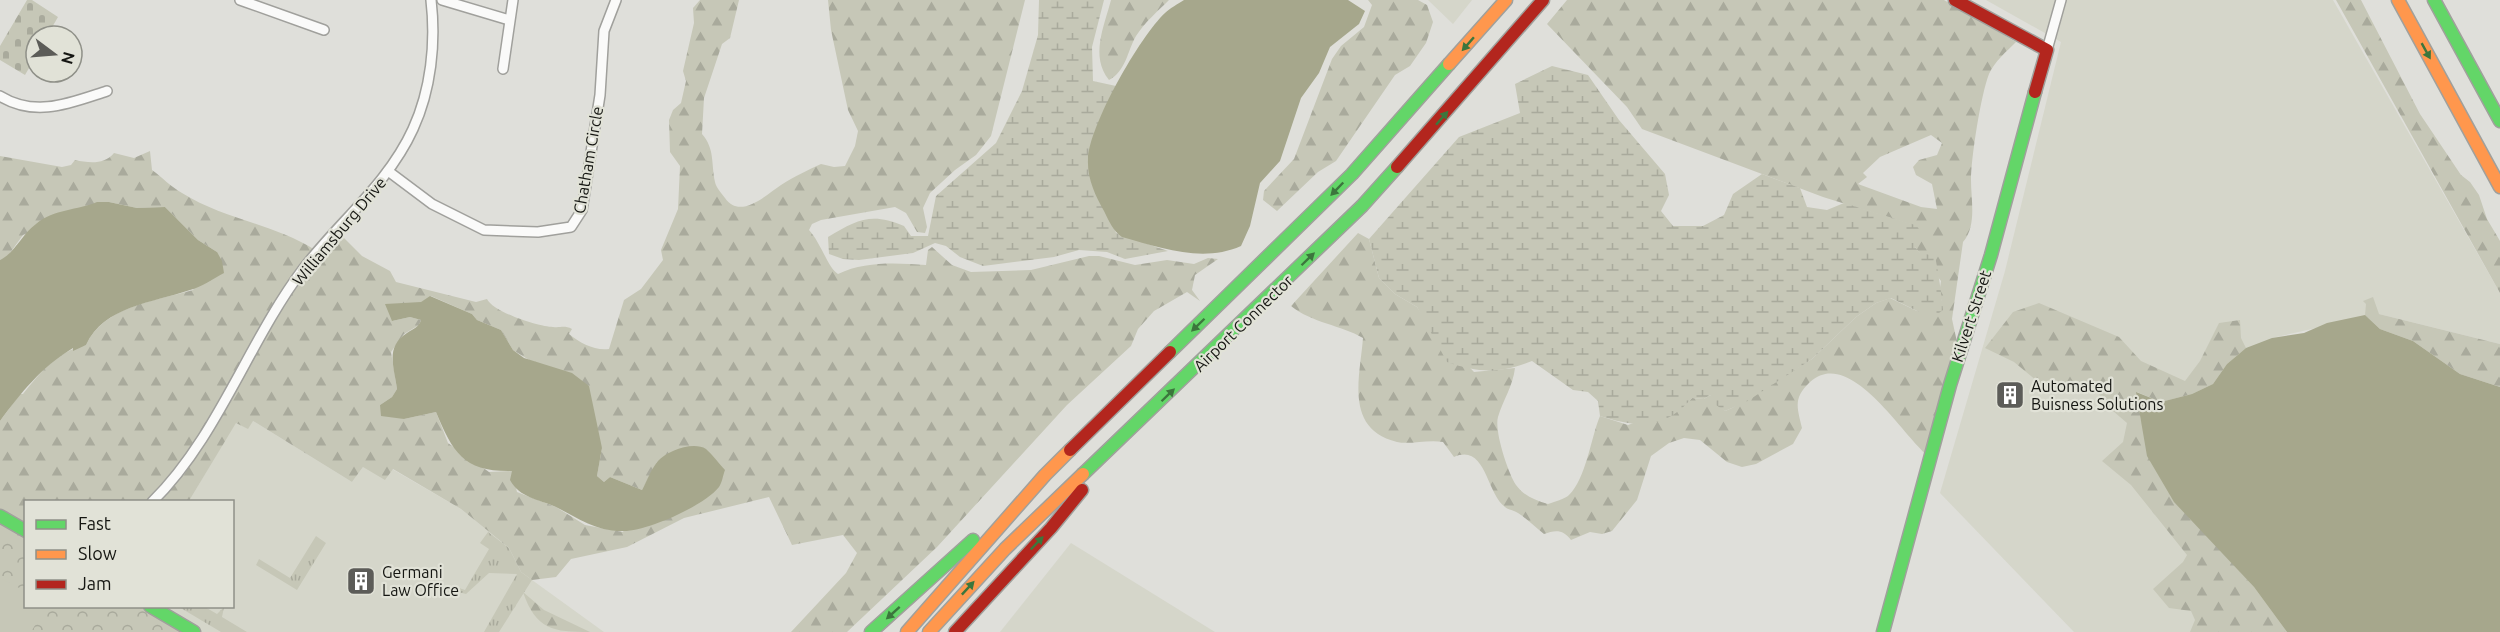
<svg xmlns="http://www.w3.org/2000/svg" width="2500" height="632" viewBox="0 0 2500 632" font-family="Ubuntu,sans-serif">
  <defs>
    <pattern id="grass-tufts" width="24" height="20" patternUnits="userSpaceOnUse" patternTransform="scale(1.5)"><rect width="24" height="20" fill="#c6c7b7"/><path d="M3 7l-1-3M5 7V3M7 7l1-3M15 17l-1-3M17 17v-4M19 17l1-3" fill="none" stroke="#a9aa9c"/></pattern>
    <pattern id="forest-firs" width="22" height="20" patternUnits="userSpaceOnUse" patternTransform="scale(1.5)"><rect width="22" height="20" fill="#c6c7b7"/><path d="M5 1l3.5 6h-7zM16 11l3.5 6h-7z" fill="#a9aa9c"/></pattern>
    <pattern id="wetland-marsh" width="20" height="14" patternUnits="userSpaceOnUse" patternTransform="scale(1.5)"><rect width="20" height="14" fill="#c6c7b7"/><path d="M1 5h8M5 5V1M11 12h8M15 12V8" fill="none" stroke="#a9aa9c"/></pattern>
    <pattern id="cemetery-stones" width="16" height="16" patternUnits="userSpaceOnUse" patternTransform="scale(1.5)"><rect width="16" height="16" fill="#c6c7b7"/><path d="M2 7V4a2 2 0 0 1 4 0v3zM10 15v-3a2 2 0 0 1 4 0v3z" fill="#a9aa9c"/></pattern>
    <pattern id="park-crowns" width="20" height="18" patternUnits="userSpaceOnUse" patternTransform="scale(1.5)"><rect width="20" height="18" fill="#c6c7b7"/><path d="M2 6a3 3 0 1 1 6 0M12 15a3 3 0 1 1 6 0" fill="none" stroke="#a9aa9c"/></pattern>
  </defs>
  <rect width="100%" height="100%" fill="#dfdfda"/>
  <g fill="#d5d6ca">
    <polygon points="1428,0 1472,0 1453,24"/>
    <polygon points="1986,0 2333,0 2500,293 2500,344 2379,314 2272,338 2285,632 2074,632 1940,493 2005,271 2061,42"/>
    <polygon points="253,421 352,482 363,467 392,469 461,509 509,548 521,572 604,632 68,632 84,607 232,606 232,502 189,501 236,422"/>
    <polygon points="1071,543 1215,632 1000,632"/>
  </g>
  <g fill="url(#grass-tufts)">
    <polygon points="488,532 509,548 521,572 532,580 499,632 484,632 517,574 489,573 466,594 454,591 456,587 465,590 489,549 480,543"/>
    <polygon points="316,536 326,543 297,590 256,565 259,559 290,578"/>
    <polygon points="179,607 205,607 217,614 224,607 222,617 247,632 221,632"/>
  </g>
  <g fill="url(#forest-firs)" fill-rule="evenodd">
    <path d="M700,0H739L730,38L722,44L704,98L702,134C715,149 711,163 715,182C716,187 721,193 725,198C740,220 766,195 781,185C795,176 808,170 821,164L834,167L845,166L855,146L858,131L848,110L831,30L828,0H1025L991,136L976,155L955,170L930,193L923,208L927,227L925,233L917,232L906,213L895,207L821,220L812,224L809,230C821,243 828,268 838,274C865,261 896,263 926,265L928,250L932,247L952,265L971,272L1031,270L1089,256H1099L1135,265L1167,260L1194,264L1208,258L1218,259L1195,275L1192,290L1200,301L1187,292L1154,311L1138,329L1131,346L1067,405L937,547L847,632H791L846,573L857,553L843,535L792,545L769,497L684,518L627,547L571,559L556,577L532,580L521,572L509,548L461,509L393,469L385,480L363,467L352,482L253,421L248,429L236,423L189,501L26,502L25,530L0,514V421L20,394H23C40,373 57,351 86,345C104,306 155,301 193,290L217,252L198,240L165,207L137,208L109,202L97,203L23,235L7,257L0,260V156L62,167L71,165L75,160C89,163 104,165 114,153L134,158L150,151L152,170C162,177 171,187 182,193C223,219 274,224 315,250L333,227L362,256L390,271L396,282L476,302L487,299C493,312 539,327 553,327C561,328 564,325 572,329L569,334C580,343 595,351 609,349L624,300L641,289L663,260L661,250L678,209L680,166L670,152L669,120L673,110L681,103L686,81L683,71L694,23L693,8ZM431,296L472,314L477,320L501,330L513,350L534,363L602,448L597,476L604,482L610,477L642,490L658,460L623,532L585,525L556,507L517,492L512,471L489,472L448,443L436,412L404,419L380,405L392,397L397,389L391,352L404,334L419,325L421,320L410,317L392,321Z"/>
    <path d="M1111,0H1169C1158,11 1145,22 1136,36C1127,52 1126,71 1109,80C1090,56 1104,27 1111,0Z"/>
    <polygon points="1368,0 1418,0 1427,5 1433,22 1426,43 1410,66 1395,75 1336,161 1318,172 1277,211 1263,200 1264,191 1294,159 1332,59 1341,46 1364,27 1372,5"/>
    <path d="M1567,0H1944L2016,42C2006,52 1995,61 1989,74C1981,94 1971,158 1971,180C1971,200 1977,226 1963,242L1952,319L1957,342L1962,344L1927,455C1901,433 1849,346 1810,382C1793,398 1797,407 1802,428L1793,444L1756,464L1742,467L1727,462L1700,440L1684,438L1669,443L1651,456L1637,500L1612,531L1602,534L1590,532L1571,540C1563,529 1555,530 1544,534C1535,527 1527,519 1518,513C1514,510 1508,510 1505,507C1486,493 1486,443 1454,457L1443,442C1428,439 1410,445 1397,442C1344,429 1360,377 1363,338C1341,325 1312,323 1291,306L1358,233L1369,239L1379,278L1395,294L1417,307L1427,322L1474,372L1515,368C1513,386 1503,400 1498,417C1494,430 1508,473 1516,485C1524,496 1535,500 1548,504C1554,502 1565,499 1569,495C1586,479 1591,437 1600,416L1628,425L1686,404L1692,398L1704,399L1710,395L1725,411L1732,408L1812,359L1856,317L1876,303L1890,298L1919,312L1942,301L1939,294L1941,281L1915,247L1913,225L1823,197L1642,129L1627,107L1547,24ZM1931,135L1942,143L1937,155L1919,160L1913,167L1916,175L1932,184L1937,209L1921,207L1858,184L1867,177L1863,173L1880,157Z"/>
    <polygon points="2336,0 2361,0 2420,114 2461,175 2470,182 2479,195 2487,219 2500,241 2500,293"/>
    <polygon points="2373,297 2379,314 2500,344 2500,387 2460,374 2413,341 2380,329 2365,315 2366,304 2363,301"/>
    <polygon points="2039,303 2119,337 2141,361 2185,381 2200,361 2219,323 2240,320 2241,338 2246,348 2227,364 2213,384 2192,394 2161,402 2137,392 2141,421 2232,563 2254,587 2287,632 2190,632 2195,620 2191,611 2169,608 2153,589 2183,562 2187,555 2131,485 2102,461 2123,442 2127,423 2106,405 2097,391 2060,385 2049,391 2014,362 1985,348 2013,312"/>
    <path d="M523,592L544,610L590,632C553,632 536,630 523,592Z"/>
  </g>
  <g fill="url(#wetland-marsh)">
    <path d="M1039,0H1104L1092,47L1093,81L1116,86L1095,131L1088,157L1116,233L1168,251L1125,259L1107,252L1079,250L1054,257L983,266L960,257L946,246L935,243L913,253L859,260L843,259L829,254L828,237C857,220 871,212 904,226L911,236H928L936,196L996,143L1022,91L1038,35Z"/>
    <path d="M1552,66L1588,75L1619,120L1665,174L1669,195L1661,211L1673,226H1703L1724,215L1733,194L1762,174L1800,188L1807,207L1827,210L1844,203L1915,225L1921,230L1915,247L1920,253L1935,256C1939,275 1941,292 1943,310L1935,316L1919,312L1891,298L1876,303L1856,317L1812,359L1746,402L1725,411L1716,405L1710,395L1704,399L1692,398C1664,430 1638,428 1600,416L1598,401L1588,392L1573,390L1532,361C1499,374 1479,373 1447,362L1417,307L1395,294L1379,278L1369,239L1459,137L1520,113L1515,84Z"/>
  </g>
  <polygon fill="url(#cemetery-stones)" points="27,0 32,0 58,17 47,36 36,36 36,56 25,75 0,60 0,46"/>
  <polygon fill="url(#park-crowns)" points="0,516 25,532 26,606 149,607 191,632 0,632"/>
  <polygon fill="#c6c7b7" points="0,578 25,591 26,606 46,607 31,632 0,632"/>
  <g fill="#a6a78c">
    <path d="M1184,0H1348L1365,11L1359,24L1330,47L1319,73L1301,98L1280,161L1260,183L1250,226L1241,246C1203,263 1161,248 1122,237C1113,231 1109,221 1104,211C1095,195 1087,178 1088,159C1089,126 1140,36 1165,13C1170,8 1178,4 1184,0Z"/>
    <path d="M97,202H109L137,208L165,207L198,240L217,252L222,261L224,273C213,279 201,287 190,290C152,303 104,306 86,345L73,351V348C41,367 21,393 0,421V260C15,253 22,234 36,224C54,209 78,210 97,202Z"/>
    <path d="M430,296L472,314L477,320L501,330L513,350L524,358L572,373L589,386L602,448L597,476L604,482L610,477L642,490C647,481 651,469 658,461C667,451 693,441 706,449C713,455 719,464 725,470C723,475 722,483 719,487C704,506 647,531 624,531C597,532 578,518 556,507C538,499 520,498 510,480L512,471C464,472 453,453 436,412L404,419L381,416L380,405L392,397L397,389C394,366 385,347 407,333C413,329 419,327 421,320L410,317L392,321L385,304L421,302Z"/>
    <polygon points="2365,315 2380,329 2413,341 2460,374 2500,387 2500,632 2287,632 2254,587 2174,502 2147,456 2136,392 2161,402 2192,394 2213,384 2227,364 2246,348 2272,338 2304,333 2327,323"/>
  </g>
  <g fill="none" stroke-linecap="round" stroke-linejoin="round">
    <g stroke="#a0a09c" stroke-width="12">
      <g id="street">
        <polyline points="240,0 324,30"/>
        <polyline points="442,0 509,20"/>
        <polyline points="2047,50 2061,0"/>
        <polyline points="503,69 513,0"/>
        <path d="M0,96C36,118 70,103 107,91"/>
        <polyline points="388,171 432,204 484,230 538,232 571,227 582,210 600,95 604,31 616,0"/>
        <path d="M152,502C218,437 248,342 303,269C339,222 388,184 413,129C431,90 436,43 431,0"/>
      </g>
    </g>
    <g stroke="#a0a09c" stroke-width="15">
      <g id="fast">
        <polyline points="2434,0 2500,121"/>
        <polyline points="1170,352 1352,174 1449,64"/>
        <polyline points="1083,474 1362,206 1397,167"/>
        <polyline points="0,516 26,531"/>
        <polyline points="150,606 194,632"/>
        <polyline points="871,632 973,540"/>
        <polyline points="1883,632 1950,385 1991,255 2035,92"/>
      </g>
    </g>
    <g stroke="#a0a09c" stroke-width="15">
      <g id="slow">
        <polyline points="2398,0 2500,187"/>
        <polyline points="1449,64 1506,0"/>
        <polyline points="907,632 1045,475 1070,450"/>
        <polyline points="929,632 1005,549 1083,474"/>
      </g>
    </g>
    <g stroke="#a0a09c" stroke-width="15">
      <g id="jam">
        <polyline points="1955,0 2047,50 2035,92"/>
        <polyline points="1397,167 1543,0"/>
        <polyline points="1070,450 1170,352"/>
        <polyline points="955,632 1051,528 1082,490"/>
      </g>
    </g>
    <use href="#street" stroke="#fafaf9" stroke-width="9"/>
    <use href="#fast" stroke="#63d668" stroke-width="12"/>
    <use href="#slow" stroke="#ff974d" stroke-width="12"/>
    <use href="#jam" stroke="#b3261e" stroke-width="12"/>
  </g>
  <defs><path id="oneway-solid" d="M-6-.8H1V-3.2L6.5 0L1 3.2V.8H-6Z" transform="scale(1.5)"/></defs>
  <g fill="#3c763d">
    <use href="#oneway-solid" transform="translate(1468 44) rotate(131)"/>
    <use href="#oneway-solid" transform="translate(2426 51) rotate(61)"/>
    <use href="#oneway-solid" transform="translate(1442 118) rotate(-49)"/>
    <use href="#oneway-solid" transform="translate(1337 189) rotate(134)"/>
    <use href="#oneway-solid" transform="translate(1308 259) rotate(-44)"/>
    <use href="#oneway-solid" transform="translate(1198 325) rotate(136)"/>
    <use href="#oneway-solid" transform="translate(1168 395) rotate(-44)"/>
    <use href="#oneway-solid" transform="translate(1037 543) rotate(-46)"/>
    <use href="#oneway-solid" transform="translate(968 588) rotate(-47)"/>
    <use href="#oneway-solid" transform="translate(893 613) rotate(138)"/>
  </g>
  <defs>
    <g id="building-square" transform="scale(1.5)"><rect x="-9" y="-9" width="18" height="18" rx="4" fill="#5c5c58" stroke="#e1e2d7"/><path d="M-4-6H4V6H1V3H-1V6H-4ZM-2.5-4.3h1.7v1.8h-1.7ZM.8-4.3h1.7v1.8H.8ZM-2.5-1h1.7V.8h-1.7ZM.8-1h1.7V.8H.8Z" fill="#fff"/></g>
  </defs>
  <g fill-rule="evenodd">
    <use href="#building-square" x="2010" y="395"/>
    <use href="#building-square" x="361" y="581"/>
  </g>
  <g text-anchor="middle" stroke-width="4.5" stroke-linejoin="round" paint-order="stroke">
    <g font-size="16" fill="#151612" stroke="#e1e2d7">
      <text transform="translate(588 160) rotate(-80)" y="6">Chatham Circle</text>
      <text transform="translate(339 231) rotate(-50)" y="6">Williamsburg Drive</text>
      <text transform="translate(1971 316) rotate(-72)" y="6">Kilvert Street</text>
      <text transform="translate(1243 323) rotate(-44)" y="6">Airport Connector</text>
    </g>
    <g font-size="16" fill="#151612" stroke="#e1e2d7" text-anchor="start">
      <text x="2031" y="392">Automated<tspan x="2031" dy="18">Buisness Solutions</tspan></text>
      <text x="382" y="578">Germani<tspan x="382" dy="18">Law Office</tspan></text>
    </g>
  </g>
  <rect x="24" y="500" width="210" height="108" fill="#e1e2d7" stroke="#8f9088" stroke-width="1.5"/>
  <rect x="36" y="520" width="30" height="9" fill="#63d668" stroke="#8f9088" stroke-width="1.5"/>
  <text x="78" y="530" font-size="18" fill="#151612">Fast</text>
  <rect x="36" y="550" width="30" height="9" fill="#ff974d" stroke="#8f9088" stroke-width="1.5"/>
  <text x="78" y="560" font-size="18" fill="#151612">Slow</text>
  <rect x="36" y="580" width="30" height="9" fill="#b3261e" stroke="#8f9088" stroke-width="1.5"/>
  <text x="78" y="590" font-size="18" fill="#151612">Jam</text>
  <g transform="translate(54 54) rotate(106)"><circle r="28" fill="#e1e2d7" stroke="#8f9088" stroke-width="1.5"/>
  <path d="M0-4.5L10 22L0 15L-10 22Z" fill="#5c5c58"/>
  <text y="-9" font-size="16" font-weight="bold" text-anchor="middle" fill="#151612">N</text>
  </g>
</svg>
